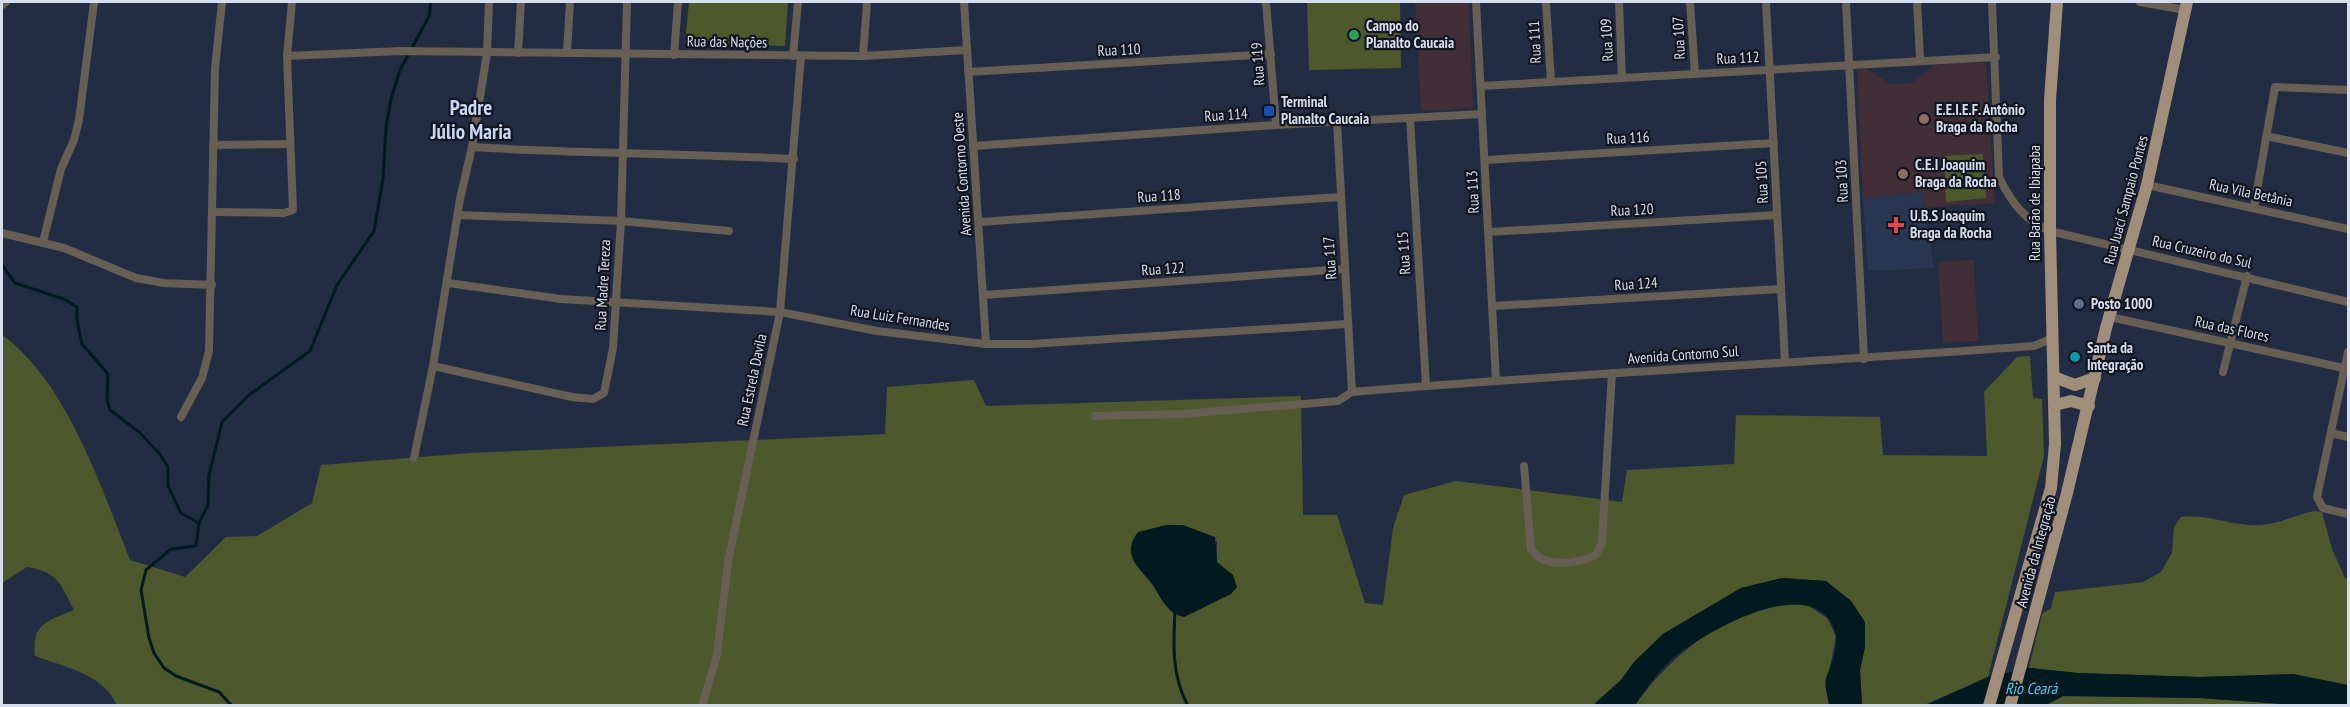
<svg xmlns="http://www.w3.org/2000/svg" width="2350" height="707" viewBox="0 0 2350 707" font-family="'PT Sans Narrow',sans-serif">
  <rect width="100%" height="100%" fill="#222d43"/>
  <polygon fill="#2a3753" points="1922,191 1934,268 1868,271 1863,199"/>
  <g fill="#412e36">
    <polygon points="1415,2 1469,2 1473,108 1421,111"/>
    <polygon points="1983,62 1986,64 1995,203 1925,208 1922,191 1863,199 1857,70 1867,69 1891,84 1912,83 1934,65"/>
    <polygon points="1974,260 1978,341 1943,342 1938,262"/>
  </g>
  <g fill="#4e582d" fill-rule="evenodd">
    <polygon points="689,2 788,2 785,46 685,43"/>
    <polygon points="1307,2 1400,2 1401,68 1309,70"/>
    <polygon points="1983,154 1986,198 1946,202 1944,156"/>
    <path d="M2,335C66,380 102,489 130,560L185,577L226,537L257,536L312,503L321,465L470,453L885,434L887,387L974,380L986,406L1301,396L1303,515H1337L1365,603L1383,605L1393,528L1404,495L1456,481L1622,502L1627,470L1734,464L1736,415L1880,417L1883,455L1987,456L1984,392L2017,357L2030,356L2033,398L2042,399L2044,456L1988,677L1924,705H1862L1860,670L1865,647V622L1851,601L1826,581L1782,578L1741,588L1663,634L1634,662L1621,680L1593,706L117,705C103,674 65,667 35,656C31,623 48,621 74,610C60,583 58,572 27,567L2,583ZM1217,541V562L1226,570L1231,594C1187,611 1183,635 1152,583Z"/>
    <path d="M2315,511L2322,512L2332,549L2345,578L2348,579V685L2293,674L2199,677L2078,673L2029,668L2042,614L2051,608L2055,592L2143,582L2161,572L2172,553L2174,527L2181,517C2210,514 2234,527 2261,525C2280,524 2296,514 2315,511Z"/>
    <path d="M1806,604L1827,618L1836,636L1826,688L1829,705L1635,706C1662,665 1712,623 1759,609C1774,605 1791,605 1806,604Z"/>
    <polygon points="2063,696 2199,698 2298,705 2045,706"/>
  </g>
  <g fill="#001a20">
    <path d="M1166,525H1183L1215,537L1217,562L1233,575L1237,587L1231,594L1184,617C1165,612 1162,598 1152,584C1140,568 1120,555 1138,532Z"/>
    <path d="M1782,578L1826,581L1851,601L1865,622V647L1860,670L1862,705H1829C1828,697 1824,686 1826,678C1832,662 1841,644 1833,626C1807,572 1702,634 1672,659C1657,673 1646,689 1635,705H1593L1621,680L1634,662L1663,634L1741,588Z"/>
    <polygon points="2029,668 2078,673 2199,677 2293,674 2348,685 2348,706 2298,705 2199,698 2063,696 2045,705 1924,706 1988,677"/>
  </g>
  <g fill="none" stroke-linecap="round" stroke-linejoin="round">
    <g stroke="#001a20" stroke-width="3">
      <polyline points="2,265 15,283 66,300 77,307 77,321 82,344 108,374 107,400 110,410 139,432 159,453 168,467 168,486 181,513 199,523"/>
      <path d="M1175,613C1173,645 1172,677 1188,706"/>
      <polyline points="232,706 219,692 176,676 164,668 154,653 149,638 141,590 146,570 171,549 196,546 199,523 208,505 209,475 222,422 249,395 310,351 337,285 374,231 383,179 386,127 391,99 400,70 429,16 431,2"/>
    </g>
    <g stroke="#675e54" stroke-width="8">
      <polyline points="964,2 986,344"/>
      <polyline points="1266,2 1276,125"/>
      <polyline points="1476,2 1496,381"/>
      <polyline points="1546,2 1551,82"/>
      <polyline points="1619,2 1622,78"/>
      <polyline points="1690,2 1695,74"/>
      <polyline points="1766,2 1785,362"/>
      <polyline points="1846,2 1864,359"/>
      <polyline points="1917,2 1920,59"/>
      <path d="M1992,2L1999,177C2011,202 2024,220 2050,231L2348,302"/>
      <polyline points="2140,2 2186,10"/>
      <polyline points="2,5 6,2"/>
      <polyline points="518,53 521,2"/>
      <polyline points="567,53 570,2"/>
      <polyline points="674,55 678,2"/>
      <polyline points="287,56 400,51 863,56 967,50"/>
      <polyline points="793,56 798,2"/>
      <polyline points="863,56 867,2"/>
      <polyline points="968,72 1271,54"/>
      <polyline points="1481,86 1996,57"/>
      <polyline points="1410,118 1426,386"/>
      <polyline points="1337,122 1352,392"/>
      <polyline points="2266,136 2348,153"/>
      <polyline points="213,145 290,144"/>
      <polyline points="973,146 1276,125 1482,114"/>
      <path d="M472,147C579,154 686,153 794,159"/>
      <polyline points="1485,160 1774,143"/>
      <polyline points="2147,185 2348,229"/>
      <polyline points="2254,207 2275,87 2348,90"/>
      <polyline points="213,212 284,213 293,210 287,56 292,2"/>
      <polyline points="458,215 621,221 729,231"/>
      <polyline points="980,222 1340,197"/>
      <polyline points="1489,232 1777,215"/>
      <polyline points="2,233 64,248 136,278 164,283 212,285"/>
      <polyline points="43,242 61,169 74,140 79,120 94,2"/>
      <polyline points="448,283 561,299 780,312 877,331 986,344 1030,344 1348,324"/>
      <polyline points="984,295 1344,269"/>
      <polyline points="1493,306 1780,289"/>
      <polyline points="2110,317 2348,369"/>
      <polyline points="2348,352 2317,497 2323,508 2348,514"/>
      <polyline points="433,366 572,397 593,399 604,393 613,348 621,221 627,2"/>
      <polyline points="2223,372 2247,276"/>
      <path d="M1352,392C1579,373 1806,363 2034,346L2053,338"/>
      <polyline points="1095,416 1183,414 1338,401 1352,392"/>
      <polyline points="181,417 202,378 209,351 215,68 222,2"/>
      <polyline points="2331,433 2348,437"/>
      <polyline points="414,458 433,366 460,199 472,147 487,53 489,2"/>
      <path d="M1524,466L1531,549C1544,569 1577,564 1596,555L1602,543L1612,373"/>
      <polyline points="702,706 717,655 728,562 780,312 801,56"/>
    </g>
    <g stroke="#a08e7a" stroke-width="12">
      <polyline points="2054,377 2075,385 2095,378"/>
      <polyline points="2055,405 2071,401 2089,406"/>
      <polyline points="1989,706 2051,488 2055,444 2050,231 2050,100 2057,2"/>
      <polyline points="2010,706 2067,493 2106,328 2147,185 2187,2"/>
    </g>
  </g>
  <circle fill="#2e9e5b" stroke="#11151f" stroke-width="2" cx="1354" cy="35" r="6"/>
  <rect fill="#1a4fb4" stroke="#11151f" stroke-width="2" x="1263" y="105" width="12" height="12" rx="3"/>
  <g fill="#8d6e63" stroke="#11151f" stroke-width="2">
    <circle cx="1924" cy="119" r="6"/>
    <circle cx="1903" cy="174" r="6"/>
  </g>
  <path fill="#e0444e" stroke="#11151f" stroke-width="2" d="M1893 216h6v6h6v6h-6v6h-6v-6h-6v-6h6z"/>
  <circle fill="#5c6f8a" stroke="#11151f" stroke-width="2" cx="2079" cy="304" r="6"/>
  <circle fill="#0f9aa8" stroke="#11151f" stroke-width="2" cx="2075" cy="357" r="6"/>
  <g text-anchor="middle" stroke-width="4.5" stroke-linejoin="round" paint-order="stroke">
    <g font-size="15" font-weight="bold" fill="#d6ddec" stroke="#11151f" text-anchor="start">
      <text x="1366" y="31">Campo do<tspan x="1366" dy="17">Planalto Caucaia</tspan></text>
      <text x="1281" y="107">Terminal<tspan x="1281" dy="17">Planalto Caucaia</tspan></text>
      <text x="1936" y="115">E.E.I.E.F. Antônio<tspan x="1936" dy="17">Braga da Rocha</tspan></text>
      <text x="1915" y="170">C.E.I Joaquim<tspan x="1915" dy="17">Braga da Rocha</tspan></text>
      <text x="1910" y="221">U.B.S Joaquim<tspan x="1910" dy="17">Braga da Rocha</tspan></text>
      <text x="2091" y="309">Posto 1000</text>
      <text x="2087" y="353">Santa da<tspan x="2087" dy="17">Integração</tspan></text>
    </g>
    <g font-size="15" fill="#d6ddec" stroke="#11151f">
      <text transform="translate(1679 38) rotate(-93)" y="5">Rua 107</text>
      <text transform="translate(1607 40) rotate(-93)" y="5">Rua 109</text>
      <text transform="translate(727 42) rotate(1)" y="5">Rua das Nações</text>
      <text transform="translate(1535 42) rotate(-93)" y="5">Rua 111</text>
      <text transform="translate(1119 50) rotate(-3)" y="5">Rua 110</text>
      <text transform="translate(1738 58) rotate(-3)" y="5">Rua 112</text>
      <text transform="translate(1258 64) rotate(-94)" y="5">Rua 119</text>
      <text transform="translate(1226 115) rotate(-4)" y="5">Rua 114</text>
      <text transform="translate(1628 138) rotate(-3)" y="5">Rua 116</text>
      <text transform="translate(962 174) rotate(-94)" y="5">Avenida Contorno Oeste</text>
      <text transform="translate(1842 181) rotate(-93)" y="5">Rua 103</text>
      <text transform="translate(1762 182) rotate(-93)" y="5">Rua 105</text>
      <text transform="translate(1473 192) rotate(-93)" y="5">Rua 113</text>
      <text transform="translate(2251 193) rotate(12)" y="5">Rua Vila Betânia</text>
      <text transform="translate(1159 196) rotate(-4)" y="5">Rua 118</text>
      <text transform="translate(2126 200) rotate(-75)" y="5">Rua Juací Sampaio Pontes</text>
      <text transform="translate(2035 203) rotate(-90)" y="5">Rua Barão de Ibiapaba</text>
      <text transform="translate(1632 210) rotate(-3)" y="5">Rua 120</text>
      <text transform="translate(2202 252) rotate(13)" y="5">Rua Cruzeiro do Sul</text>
      <text transform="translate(1404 253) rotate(-94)" y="5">Rua 115</text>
      <text transform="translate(1330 258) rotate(-94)" y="5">Rua 117</text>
      <text transform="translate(1163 269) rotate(-4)" y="5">Rua 122</text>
      <text transform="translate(1636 284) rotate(-4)" y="5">Rua 124</text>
      <text transform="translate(603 285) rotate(-87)" y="5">Rua Madre Tereza</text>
      <text transform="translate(900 318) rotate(9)" y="5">Rua Luiz Fernandes</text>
      <text transform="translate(2232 329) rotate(12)" y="5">Rua das Flores</text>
      <text transform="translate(1683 355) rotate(-4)" y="5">Avenida Contorno Sul</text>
      <text transform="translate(752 380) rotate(-78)" y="5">Rua Estrela Davila</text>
      <text transform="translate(2036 552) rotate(-75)" y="5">Avenida da Integração</text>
    </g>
    <g font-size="16" font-style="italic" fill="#3ed3f0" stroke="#11151f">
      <text x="2031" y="694">Rio Ceará</text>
    </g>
    <g font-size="21" font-weight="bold" fill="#c9d7f4" stroke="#11151f">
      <text x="471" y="115">Padre<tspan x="471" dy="24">Júlio Maria</tspan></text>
    </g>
  </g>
  <rect width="2350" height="707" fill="none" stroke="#d6ddec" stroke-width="6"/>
</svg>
